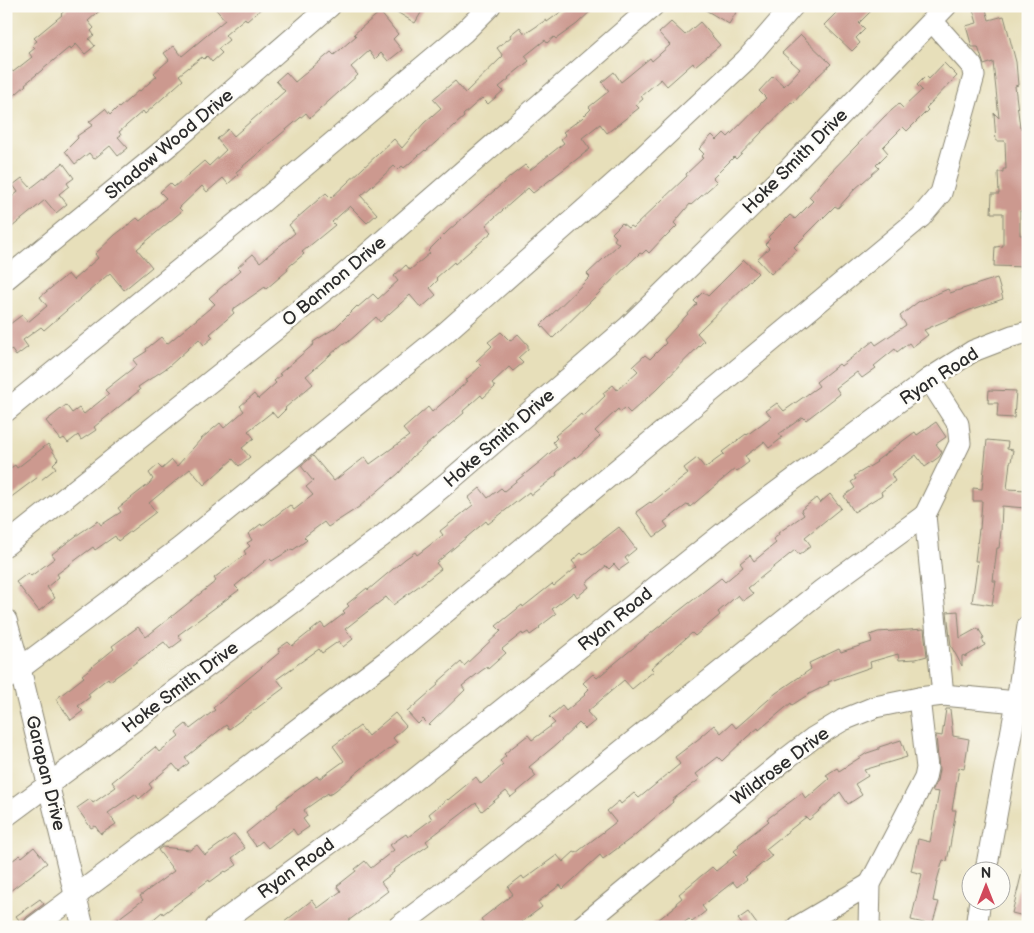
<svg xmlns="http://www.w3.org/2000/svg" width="1034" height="933" viewBox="0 0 1034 933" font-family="'Balsamiq Sans',sans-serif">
  <rect width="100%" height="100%" fill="#fdfcf7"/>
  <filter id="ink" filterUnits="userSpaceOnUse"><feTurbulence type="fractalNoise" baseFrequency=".02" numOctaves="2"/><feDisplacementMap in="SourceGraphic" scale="10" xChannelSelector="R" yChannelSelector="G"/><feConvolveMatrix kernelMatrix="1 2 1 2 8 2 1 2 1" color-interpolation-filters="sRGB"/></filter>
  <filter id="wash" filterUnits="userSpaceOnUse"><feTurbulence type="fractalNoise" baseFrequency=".0096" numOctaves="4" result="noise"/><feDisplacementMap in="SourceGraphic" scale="20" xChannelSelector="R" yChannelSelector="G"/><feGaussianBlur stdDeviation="1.12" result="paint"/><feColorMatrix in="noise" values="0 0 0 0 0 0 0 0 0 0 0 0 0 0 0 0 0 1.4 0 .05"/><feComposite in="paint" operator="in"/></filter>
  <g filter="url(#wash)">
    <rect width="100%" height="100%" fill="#e7dfba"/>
    <g id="blocks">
      <g fill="#cc998f">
        <polygon points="70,6 105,6 88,21 94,28 91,31 94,35 89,39 95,46 85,54 76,44 71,49 70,47 25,84 26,85 6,103 6,64 13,72 32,57 29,53 35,48 32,45 37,41 34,38 62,15 61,14"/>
        <polygon points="213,6 264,6 247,21 245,18 225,35 229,40 218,49 222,53 212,62 207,56 204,59 202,57 179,75 183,80 145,114 143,111 119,132 121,135 118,137 128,148 118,156 110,146 94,159 89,153 75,164 65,151 78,138 77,136 93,125 89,122 105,109 110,115 118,107 119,108 139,90 140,91 157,76 154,73 169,60 164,53 174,46 182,56 225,20"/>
        <polygon points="387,6 425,6 415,23"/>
        <polygon points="569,6 596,6 577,24 556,39 554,37 547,43 545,40 525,56 529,61 508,78 509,79 499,87 503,91 488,104 482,98 463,115 464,117 426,151 425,150 404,168 402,166 398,170 394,166 361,196 377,214 367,223 350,206 332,222 335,225 302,252 304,254 287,268 288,270 266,289 265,287 232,310 234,313 210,334 213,337 204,345 199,339 168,367 138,387 140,390 94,427 96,430 81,440 78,435 68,443 64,438 61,440 46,421 66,405 72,413 79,408 84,414 109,394 105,390 137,365 133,360 147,351 146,349 161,337 167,344 215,304 209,298 241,270 238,267 253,254 260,262 295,233 289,225 326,193 331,198 394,139 402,148 424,123 441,108 433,99 455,81 465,93 503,56 497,48 511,37 510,35 520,27 525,34 546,20 547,22"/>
        <polygon points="699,6 740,6 729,24"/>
        <polygon points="843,6 876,6 859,23 865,29 856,38 860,43 852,51 824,25"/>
        <polygon points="972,6 985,6 989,20 1004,16 1016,62 1018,85 1015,86 1020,128 1026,128 1028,192 1026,192 1026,211 1020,211 1020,235 1024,235 1024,244 1026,244 1027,267 994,266 995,247 1003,246 1003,213 991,213 992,194 999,194 998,172 1003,172 1003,169 1006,169 1005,141 996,141 994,113 999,118 993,62 984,65 978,47 972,47 966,26 977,23"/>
        <polygon points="380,12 398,34 393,39 402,50 388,61 381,53 375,59 369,51 351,67 358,75 310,118 306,113 236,172 238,175 228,184 223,178 207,192 202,186 179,208 182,211 137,249 152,267 124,290 110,273 44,330 41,327 23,340 28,347 16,356 11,349 6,353 6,327 22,315 28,322 47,306 40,297 68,274 73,280 98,258 95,254 115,235 137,218 140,221 161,203 161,202 166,198 160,192 170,183 174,187 204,161 209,166 226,150 217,139 228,129 234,136 285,91 276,81 286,72 295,82 331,52 334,55 356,36 354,34"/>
        <polygon points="671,22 685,35 700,22 720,45 695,66 693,63 667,86 661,79 641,96 643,99 636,105 639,108 607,133 600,124 582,138 590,149 533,193 528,188 486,225 492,232 455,264 454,262 436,278 438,280 430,288 436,295 421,308 410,295 380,322 376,317 347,343 345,342 306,376 313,384 285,408 286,409 277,418 272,412 248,431 254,438 242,448 250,457 239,466 233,459 204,485 190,469 149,503 156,512 118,541 115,536 95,550 93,547 57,574 59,577 47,587 55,598 39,611 16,582 28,573 31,576 55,558 52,554 80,533 98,521 101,525 121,512 118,508 149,484 153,479 149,473 158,465 162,469 172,460 177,466 201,439 220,423 224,428 244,411 240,406 254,394 258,399 276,383 274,381 281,375 279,374 314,344 313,342 335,328 357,306 358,307 373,294 378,299 398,281 394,276 406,265 410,270 430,253 428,251 448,231 510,177 525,165 530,170 564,143 561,139 566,135 563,132 582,118 591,109 589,107 609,91 602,82 614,72 621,82 650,58 652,61 670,45 659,33"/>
        <polygon points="801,35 831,64 817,77 793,103 791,102 736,159 734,157 713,178 717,182 691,205 690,204 674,223 677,226 666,237 665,236 649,253 646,250 642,254 640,253 553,338 541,325 590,277 587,274 619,244 614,240 616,237 612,233 622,223 628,228 630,226 633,228 687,176 686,174 703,158 701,157 704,154 699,149 712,135 717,140 724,133 728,137 766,98 759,91 773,76 784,86 800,69 782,53"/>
        <polygon points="944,63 957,76 926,108 928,110 907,131 903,127 883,147 888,153 876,165 879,168 855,189 838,208 835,206 794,247 797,250 771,274 757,259 769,248 765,244 770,239 768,237 790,215 795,219 813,201 809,197 827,176 885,116 899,104 903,108 922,90 917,85 926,76 929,79"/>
        <polygon points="63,163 74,178 67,183 69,186 59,194 67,204 56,213 45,200 6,232 6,202 18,192 13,185 22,178 31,188"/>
        <polygon points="744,260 758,273 697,333 704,341 656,390 630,413 625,408 620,412 618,409 595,431 600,436 576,458 575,456 556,473 557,475 531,495 529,492 488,524 486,521 436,563 441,569 427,580 393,605 386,597 345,629 353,639 343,647 339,641 322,653 319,649 277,679 284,688 229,729 226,725 185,758 189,763 179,771 173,764 149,784 152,788 139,799 135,794 108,813 116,824 101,834 95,826 91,828 77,808 90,799 93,803 116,787 112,782 155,747 159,752 179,736 176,732 186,724 190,729 215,710 213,708 280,652 278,649 288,642 292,646 321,623 325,628 345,613 343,611 349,606 347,604 367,588 368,590 405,559 415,552 417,555 443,535 440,531 473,505 468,498 480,488 488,498 501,488 504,491 541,461 557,447 553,442 557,438 555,436 581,414 583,417 605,396 603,393 613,385 617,390 638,371 633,366 645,355 650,359 666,343 664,340 697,304 694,301 703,292 708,296"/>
        <polygon points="997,278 1003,299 970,310 924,330 928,335 912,347 909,343 897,352 895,349 874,366 876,368 862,378 857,372 836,388 840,394 806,420 803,417 779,434 782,438 769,448 764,442 745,456 749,462 737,471 735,469 690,507 688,504 664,522 668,527 654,537 636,512 650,502 651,503 688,474 684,468 697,458 705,468 724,454 722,452 746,434 747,435 771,417 766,411 777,403 784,411 819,386 816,382 839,364 841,366 873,341 876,345 906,325 900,316 918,302 948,289 950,293"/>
        <polygon points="501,332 510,341 518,334 528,345 528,349 518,358 523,363 513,371 509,367 492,383 495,387 483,398 481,395 463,411 464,413 412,457 399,473 359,507 328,527 324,522 304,537 307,540 293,550 292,549 272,561 269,558 235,586 239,590 178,635 182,640 170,649 164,642 110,681 108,678 88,694 90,697 78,706 83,711 71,720 56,699 84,677 82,675 114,649 112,646 138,627 146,637 216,581 214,578 246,554 244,551 250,546 247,543 252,540 248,534 261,524 262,526 290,505 294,510 313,495 306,487 313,481 301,466 313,456 334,481 365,457 370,464 409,436 403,429 428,407 432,412 468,381 466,380 481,366 476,361 492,346 488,342"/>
        <polygon points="989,390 1016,391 1014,418 997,417 998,403 988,403"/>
        <polygon points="936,422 946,437 936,444 942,452 939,457 925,467 916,455 891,474 895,481 881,492 882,495 854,512 844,496 855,488 851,482 856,479 854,476 877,462 876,461 915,432 917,435"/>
        <polygon points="987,440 1008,442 1007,449 1013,450 1011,462 1010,462 1007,489 1027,490 1025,508 1002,506 1001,531 999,548 997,548 993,581 996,581 992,605 972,602 978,561 975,561 979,529 980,529 982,501 973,501 973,488 982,489"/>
        <polygon points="48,444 58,459 53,464 56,468 41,480 38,477 6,501 6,471 15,465 17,468"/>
        <polygon points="830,494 841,508 805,537 811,546 799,555 795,550 748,588 753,594 743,601 738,595 718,612 720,615 695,636 692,633 651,668 654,671 632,689 624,680 587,712 595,721 585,729 579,723 557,744 529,767 536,776 511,797 506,791 482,811 476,803 426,841 429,845 393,870 394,872 381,882 388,891 340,927 278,927 312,900 318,908 341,891 337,886 356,871 355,869 365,861 371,868 394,850 390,845 406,834 408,837 432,819 429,814 447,799 448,800 476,777 481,784 503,765 500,761 506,756 504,754 528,735 532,740 555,723 549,717 562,706 566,711 585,695 584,694 589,689 583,683 593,674 597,678 656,629 721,578 725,582 743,567 740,563 750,555 754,561 776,543 773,539 779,535 778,533 804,515 801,510 816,498 820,503"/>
        <polygon points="619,527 636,549 625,558 629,563 619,570 614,564 609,569 606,566 586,583 589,587 577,597 574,592 552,609 556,614 539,627 540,628 530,635 528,632 523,635 522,633 502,649 506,653 488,669 487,667 481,671 462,686 465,690 429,725 423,719 418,724 407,712 438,685 437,683 461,662 464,666 501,631 496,626 522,605 523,607 552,584 554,586 577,567 572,561 581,553 583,555"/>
        <polygon points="958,611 960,638 978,628 984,638 982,639 985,645 965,657 964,655 962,656 962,666 951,646 947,612"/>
        <polygon points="924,629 927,656 916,659 899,660 898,654 870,662 871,667 828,682 829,684 809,694 792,705 791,703 759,730 758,728 747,737 722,761 718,757 696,774 700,779 672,800 673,802 630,839 603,859 600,855 563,889 560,885 538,902 542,907 515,927 487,927 481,919 513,894 508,887 522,876 524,879 557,855 563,862 574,852 576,853 616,822 607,811 619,801 621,804 634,793 639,798 680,764 675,757 701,737 701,736 714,725 721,733 732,723 736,728 776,693 811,669 809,663 839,649 841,652 872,642 870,635 878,632"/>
        <polygon points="946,709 950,709 953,736 969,739 964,769 959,768 952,810 956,810 950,846 947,861 943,860 938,877 933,901 939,902 932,925 911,920 922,874 911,871 918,839 930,842 939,792 932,791 937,781 939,770 936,735 942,736"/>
        <polygon points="395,713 406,726 393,738 397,743 373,761 372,760 336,790 329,795 328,793 304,810 307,816 303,819 309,827 297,835 293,829 268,848 262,841 256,846 246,833 278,807 277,805 303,786 317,776 319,779 344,761 333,746 360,726 368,736"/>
        <polygon points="901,740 907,757 864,770 868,776 855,784 862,795 848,804 840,792 809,820 806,817 766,849 772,856 745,877 747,879 737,887 733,882 702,906 706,911 692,922 689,919 678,927 649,927 677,905 676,903 682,898 679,894 712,867 716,871 737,854 734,851 739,847 738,845 769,821 767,819 802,793 806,799 829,779 826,775 837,768 839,771 867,753 879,749 879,747"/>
        <polygon points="234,834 245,848 232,858 237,865 226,872 225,871 210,882 209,880 163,914 162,912 144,927 107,927 143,900 140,896 174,871 158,850 162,847 190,850 197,845 205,855"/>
        <polygon points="34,847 47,863 6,894 6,865 20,855 22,857"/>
        <polygon points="1023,868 1028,869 1028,917 1012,913"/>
        <polygon points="40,899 44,904 27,917 22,924 16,916"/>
        <polygon points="748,912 759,927 744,927 738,919"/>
      </g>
    </g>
  </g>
  <g filter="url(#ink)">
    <use href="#blocks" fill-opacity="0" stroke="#898572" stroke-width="1"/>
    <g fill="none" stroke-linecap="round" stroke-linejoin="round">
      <g stroke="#898572" stroke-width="23">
        <g id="minor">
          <polyline points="6,279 173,142 330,6"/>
          <polyline points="929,379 958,424 960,443 925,515 943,695"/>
          <polyline points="6,411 256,207 463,33 490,6"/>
          <polyline points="6,545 340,278 653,6"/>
          <polyline points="6,620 20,669 83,927"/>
          <polyline points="6,679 180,548 445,333 628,171 746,60 793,6"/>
          <polyline points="6,816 381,537 447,483 628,327 782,176 946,6"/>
          <polyline points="986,870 1017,702 1028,626"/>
          <polyline points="34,927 228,782 388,660 921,217 941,193 974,76 972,66 932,21"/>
          <polyline points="215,927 385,803 747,514 929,379 973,351 1012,336 1028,332"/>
          <polyline points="398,927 463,878 822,590 925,515"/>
          <polyline points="581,927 787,758 813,738 843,720 875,707 919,698 943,695 1017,702"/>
          <polyline points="797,927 870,884"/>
          <polyline points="869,927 870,884 925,778 927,768 919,698"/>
          <polyline points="976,927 980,900"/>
        </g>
      </g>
      <use href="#minor" stroke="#fff" stroke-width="21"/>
    </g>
  </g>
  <g text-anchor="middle" stroke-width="5" stroke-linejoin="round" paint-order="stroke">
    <g font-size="18" fill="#2b2b2b" stroke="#fdfcf7">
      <text transform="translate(169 144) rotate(-40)" y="6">Shadow Wood Drive</text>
      <text transform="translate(795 161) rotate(-45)" y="6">Hoke Smith Drive</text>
      <text transform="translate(334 281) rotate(-40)" y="6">O Bannon Drive</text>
      <text transform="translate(939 376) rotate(-33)" y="6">Ryan Road</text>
      <text transform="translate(499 438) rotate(-41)" y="6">Hoke Smith Drive</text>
      <text transform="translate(615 619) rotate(-39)" y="6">Ryan Road</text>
      <text transform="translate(180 687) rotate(-37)" y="6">Hoke Smith Drive</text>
      <text transform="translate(780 766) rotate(-37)" y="6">Wildrose Drive</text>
      <text transform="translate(46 773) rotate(76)" y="6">Garapan Drive</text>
      <text transform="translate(296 868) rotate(-36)" y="6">Ryan Road</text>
    </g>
  </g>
  <rect width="1034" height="933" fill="none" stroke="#fdfcf7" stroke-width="25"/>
  <g transform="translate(986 886)"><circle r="24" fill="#fdfcf7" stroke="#a9a8a5"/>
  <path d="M0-4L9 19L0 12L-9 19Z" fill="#d1495b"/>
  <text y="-8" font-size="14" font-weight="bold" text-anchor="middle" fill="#2b2b2b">N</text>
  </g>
</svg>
